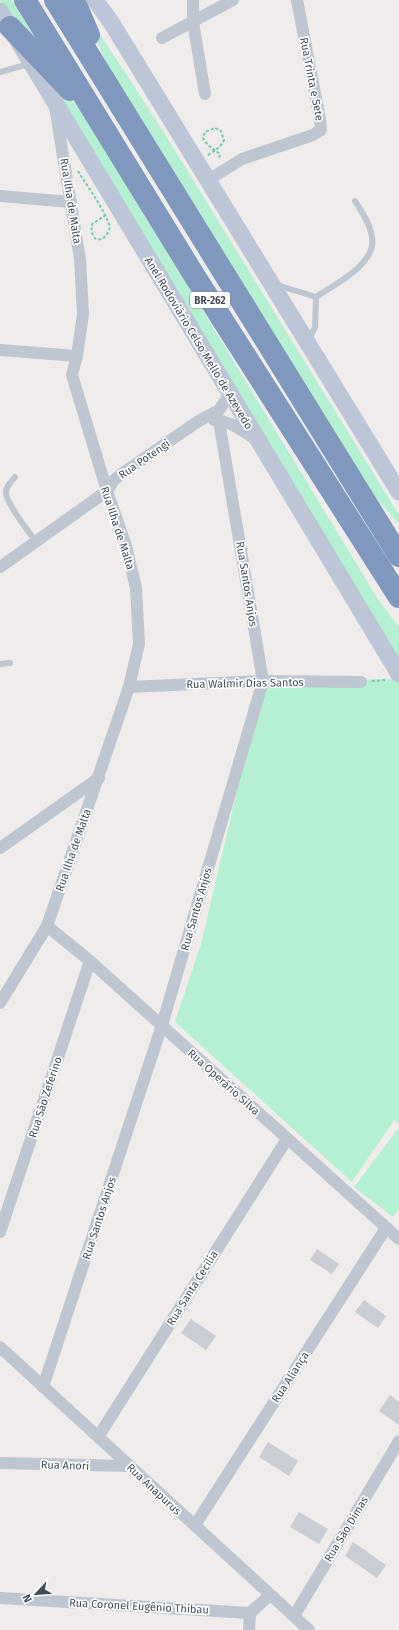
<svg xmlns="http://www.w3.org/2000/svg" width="399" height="1630" viewBox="0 0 399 1630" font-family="'Fira Sans',sans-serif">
  <rect width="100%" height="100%" fill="#efeceb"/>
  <g fill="#b6f0d3">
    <polygon points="0,0 12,0 54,69 14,23"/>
    <polygon points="78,0 163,131 399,515 399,524 355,474 115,81"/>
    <polygon points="36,61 82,112 378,599 399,627 399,662"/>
    <polygon points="399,679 399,1124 394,1120 352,1182 175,1022 201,944 263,681"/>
    <polygon points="398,1129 399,1130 399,1209 393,1217 354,1187"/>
  </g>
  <g fill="#cacdd4">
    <polygon points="317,1249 339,1264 332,1274 310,1260"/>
    <polygon points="364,1300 386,1316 378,1328 355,1312"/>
    <polygon points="191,1319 216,1336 206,1350 181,1333"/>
    <polygon points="390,1395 399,1402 399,1425 379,1411"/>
    <polygon points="268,1442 298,1461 289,1476 259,1457"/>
    <polygon points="299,1512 328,1529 319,1544 290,1527"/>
    <polygon points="353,1542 386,1565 377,1578 345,1556"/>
  </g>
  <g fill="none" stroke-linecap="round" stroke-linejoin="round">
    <g stroke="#6dcfaa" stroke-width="2" stroke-dasharray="3 2" stroke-linecap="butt">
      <path d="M208,155C214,151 221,147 224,140L221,131L215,128L205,132L203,138C207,146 214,149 220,154L219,159"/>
      <path d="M78,171C89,189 103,207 110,227C106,244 89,244 92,224L106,215"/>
      <polyline points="372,681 386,680"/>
    </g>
    <g stroke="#bec6d2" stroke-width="6">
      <polyline points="0,72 29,64"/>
      <path d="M277,285L316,297C335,284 377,264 372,237C370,224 362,212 355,201"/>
      <polyline points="309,340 315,327 316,297"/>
      <path d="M15,477C11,482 6,486 6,493C6,502 29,533 36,541"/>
      <polyline points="0,664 10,663"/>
    </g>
    <g stroke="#bec6d2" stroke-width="12">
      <polyline points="193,0 193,22 205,94"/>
      <polyline points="162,38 233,0"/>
      <polyline points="208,180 242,159 313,135 321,130 320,119 297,0"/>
      <polyline points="0,196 71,202"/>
      <polyline points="0,350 77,356"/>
      <path d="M214,420C230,421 242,430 255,439"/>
      <polyline points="0,567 107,491 114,480 123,473 197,422 219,410 230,394"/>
      <polyline points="129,687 263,681 361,682"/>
      <polyline points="0,848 99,778"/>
      <polyline points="47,926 90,961 399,1239"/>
      <polyline points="0,1003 47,926 129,687 139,644 136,588 126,546 107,491 72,375 77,356 83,314 80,259 55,107"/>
      <polyline points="0,1232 90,961"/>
      <polyline points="0,1347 309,1630"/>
      <polyline points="43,1387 162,1025 263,681 219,421"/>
      <polyline points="98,1437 287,1139"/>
      <polyline points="0,1463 130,1466"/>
      <polyline points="195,1525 386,1228"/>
      <polyline points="0,1598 250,1613 270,1595"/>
      <polyline points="294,1616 399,1441"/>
      <polyline points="249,1630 250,1613"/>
    </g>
    <g stroke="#bdc6d6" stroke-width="17">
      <polyline points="95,0 111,22 399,492"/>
      <polyline points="0,11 399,674"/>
    </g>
    <g stroke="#8097be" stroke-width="22">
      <polyline points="25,0 194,275 399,597"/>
      <polyline points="55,0 399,556"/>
      <polyline points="74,0 89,35"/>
      <polyline points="10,27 70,90"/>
    </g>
  </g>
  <g text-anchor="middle" stroke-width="3.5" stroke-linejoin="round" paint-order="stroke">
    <rect fill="#fff" stroke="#7b828c" stroke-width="1" x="190" y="292" width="40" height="16" rx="3"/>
    <g font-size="10" font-weight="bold" fill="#434d5a">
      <text x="210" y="304">BR-262</text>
    </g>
    <g font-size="11" fill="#434d5a" stroke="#fff">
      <text transform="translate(312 79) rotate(79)" y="4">Rua Trinta e Sete</text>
      <text transform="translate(71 201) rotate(81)" y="4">Rua Ilha de Malta</text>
      <text transform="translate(199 343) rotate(59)" y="4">Anel Rodoviário Celso Mello de Azevedo</text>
      <text transform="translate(144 459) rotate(-35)" y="4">Rua Potengi</text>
      <text transform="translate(118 528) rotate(72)" y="4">Rua Ilha de Malta</text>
      <text transform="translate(247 584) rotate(81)" y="4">Rua Santos Anjos</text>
      <text transform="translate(245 683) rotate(-1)" y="4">Rua Walmir Dias Santos</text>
      <text transform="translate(73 850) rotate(-71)" y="4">Rua Ilha de Malta</text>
      <text transform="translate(196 909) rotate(-74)" y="4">Rua Santos Anjos</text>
      <text transform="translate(224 1082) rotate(42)" y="4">Rua Operário Silva</text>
      <text transform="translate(45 1097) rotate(-72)" y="4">Rua São Zeferino</text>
      <text transform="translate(99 1218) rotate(-72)" y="4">Rua Santos Anjos</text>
      <text transform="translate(192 1288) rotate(-58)" y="4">Rua Santa Cecília</text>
      <text transform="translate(290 1377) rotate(-57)" y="4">Rua Aliança</text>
      <text transform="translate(65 1465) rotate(2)" y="4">Rua Anori</text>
      <text transform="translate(154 1489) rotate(43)" y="4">Rua Anapurus</text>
      <text transform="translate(346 1529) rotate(-59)" y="4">Rua São Dimas</text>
      <text transform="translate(139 1606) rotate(3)" y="4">Rua Coronel Eugênio Thibau</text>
    </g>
  </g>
  <g transform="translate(36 1594) rotate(244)" stroke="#ffffff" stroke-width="3" paint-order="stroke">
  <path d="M0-3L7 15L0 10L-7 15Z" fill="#434d5a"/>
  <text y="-6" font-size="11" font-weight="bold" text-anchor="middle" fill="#434d5a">N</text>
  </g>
</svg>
